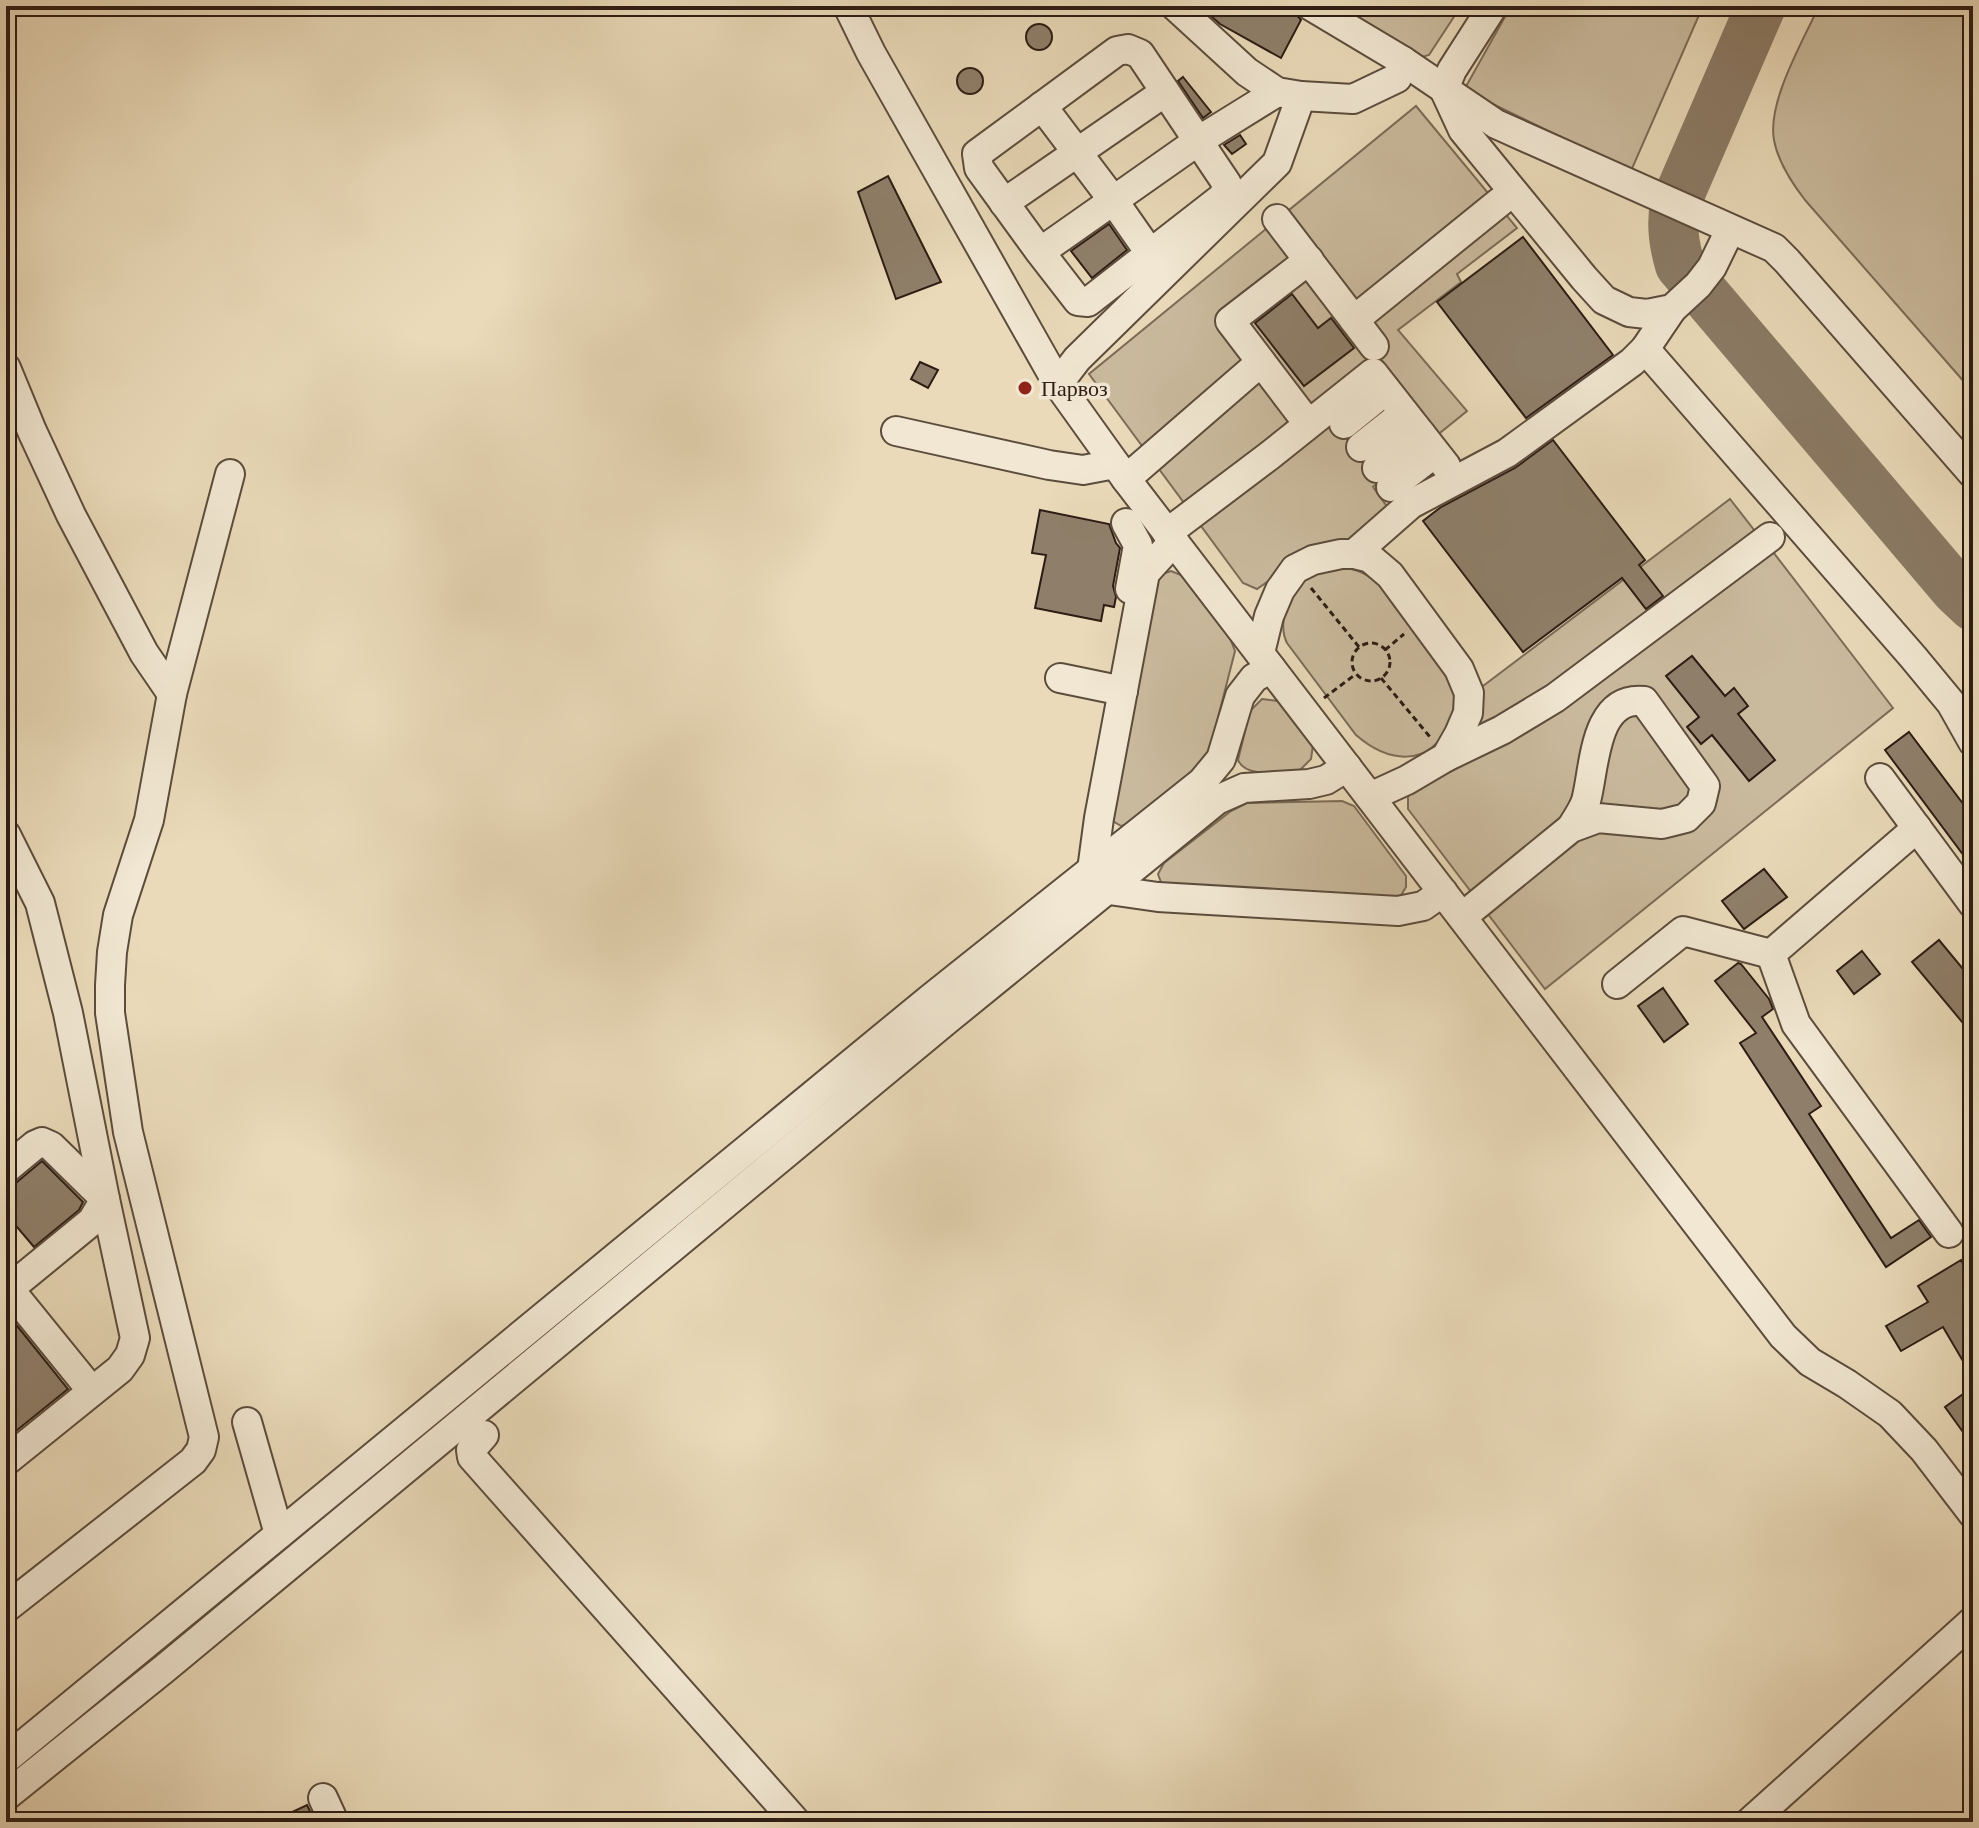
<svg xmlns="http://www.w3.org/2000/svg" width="1979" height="1828" viewBox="0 0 1979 1828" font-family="'Libre Caslon Text',serif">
  <rect width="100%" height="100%" fill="#eadab9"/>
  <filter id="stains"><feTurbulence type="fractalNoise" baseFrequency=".0025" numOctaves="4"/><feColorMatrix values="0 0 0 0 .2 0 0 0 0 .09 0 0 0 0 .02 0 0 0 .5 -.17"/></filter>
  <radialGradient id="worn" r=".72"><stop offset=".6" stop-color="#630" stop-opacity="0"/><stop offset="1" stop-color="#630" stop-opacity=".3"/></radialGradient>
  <g fill="#caba9d" stroke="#7c6b58" stroke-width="2">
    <polygon points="1294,6 1461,6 1429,55 1392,66"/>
    <polygon points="1511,6 1703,6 1631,171 1464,90"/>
    <path d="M1819,6H1973V392L1805,200C1791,182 1778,162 1774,140C1767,102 1803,41 1819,6Z"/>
    <polygon points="1416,106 1517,228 1457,274 1461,282 1398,330 1467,411 1373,487 1391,512 1356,543 1274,577 1257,589 1243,583 1089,374"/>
    <polygon points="1730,499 1758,535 1556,687 1475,729 1479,689"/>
    <polygon points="1770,548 1893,708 1545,989 1408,809 1408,794 1519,735"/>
    <path d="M1337,567C1353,568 1364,572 1377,582L1457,683C1457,689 1458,696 1457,702C1456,710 1451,718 1448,725C1429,769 1387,762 1356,735L1287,643C1277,623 1289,592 1306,578C1314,572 1327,570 1337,567Z"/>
    <polygon points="1171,571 1181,575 1230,638 1235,651 1210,749 1199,769 1134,822 1121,826 1111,820 1152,586 1159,575"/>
    <path d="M1262,699L1278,701L1313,745L1311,759L1299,771C1281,771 1246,779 1238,760L1250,711Z"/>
    <polygon points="1342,801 1354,806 1406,876 1406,887 1400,897 1162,885 1158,874 1164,863 1231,811 1247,803"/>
  </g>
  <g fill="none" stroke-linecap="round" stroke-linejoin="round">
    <path stroke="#8c7b66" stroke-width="50" d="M1761,6L1675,205C1671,225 1674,245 1680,265L1956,590L1973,606"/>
  </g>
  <g fill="#8f7f6a" stroke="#2d1c14" stroke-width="2">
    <polygon points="1218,6 1294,6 1296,14 1301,20 1281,58 1220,24 1212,17"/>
    <circle cx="1039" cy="37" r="13"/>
    <circle cx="970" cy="81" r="13"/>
    <polygon points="1183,77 1211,112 1203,118 1178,81"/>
    <polygon points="1240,135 1246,144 1232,154 1224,145"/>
    <polygon points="888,176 941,282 896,299 858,192"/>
    <polygon points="1109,224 1127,250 1092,278 1071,251"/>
    <polygon points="1523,237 1613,355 1526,418 1437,302"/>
    <polygon points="1292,294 1318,328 1331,318 1354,348 1304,386 1255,323"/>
    <polygon points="920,362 938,370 928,388 911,379"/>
    <polygon points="1553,440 1645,560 1639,565 1663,596 1646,609 1622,578 1523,652 1423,521 1441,507 1515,468"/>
    <polygon points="1040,510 1109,524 1116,543 1120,548 1113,586 1116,597 1114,607 1104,605 1101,621 1035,608 1046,555 1032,553"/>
    <polygon points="1692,656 1725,696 1734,688 1748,706 1738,714 1775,760 1749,781 1712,735 1701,744 1687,727 1699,717 1666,676"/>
    <polygon points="1909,732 1973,817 1973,868 1885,750"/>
    <polygon points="1764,869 1787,897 1744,929 1722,901"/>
    <polygon points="1939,940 1973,981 1973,1035 1912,962"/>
    <polygon points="1862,951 1880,974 1854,994 1837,971"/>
    <polygon points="1738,963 1741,964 1769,999 1773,1009 1762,1017 1821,1106 1809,1114 1891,1238 1919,1220 1931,1237 1886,1267 1740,1043 1756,1033 1715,981"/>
    <polygon points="1663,988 1688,1024 1664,1042 1638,1006"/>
    <polygon points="42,1161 83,1202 79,1210 34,1247 6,1214 6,1188 17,1182"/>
    <polygon points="1961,1260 1973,1280 1973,1378 1943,1327 1901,1351 1886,1326 1928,1302 1918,1286"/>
    <polygon points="6,1312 68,1389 6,1439"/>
    <polygon points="1973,1387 1973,1446 1945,1407"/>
    <polygon points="307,1805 315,1822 271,1822"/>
  </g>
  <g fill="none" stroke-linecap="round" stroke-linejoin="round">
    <g stroke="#5c4c3d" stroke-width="32">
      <g id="minor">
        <polyline points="848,6 871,53 1058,384 1126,479 1783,1336 1810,1362 1847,1384 1890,1414 1924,1450 1973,1514"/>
        <polyline points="1175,6 1247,72 1277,92 1301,96 1353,99 1397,78 1403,61"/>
        <polyline points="1311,6 1403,61 1496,124 1774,248 1787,261 1973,474"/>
        <polyline points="1493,6 1452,70 1444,89 1463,130 1584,278 1604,300 1629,312 1647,314 1672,309 1698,285 1712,267 1730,230"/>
        <polyline points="1042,106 1113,200 1150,253"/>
        <polyline points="1004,203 1165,92"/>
        <polyline points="1277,219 1374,346"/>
        <polyline points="1040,252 1078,301 1088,302 1224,196 1227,184 1140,54 1128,49 1117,51 977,154 979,168 1040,252 1198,141 1277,92"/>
        <polyline points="1354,320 1501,201"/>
        <polyline points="1645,349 1913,657 1951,703 1973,742"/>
        <polyline points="6,368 32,431 71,515 144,653 172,694"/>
        <polyline points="1058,384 1077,359 1277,163 1301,96"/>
        <polyline points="1300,413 1230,321 1309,260"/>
        <polyline points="1344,424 1386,390"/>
        <polyline points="896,431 1049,465 1083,470 1115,464"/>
        <polyline points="1361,447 1404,413"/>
        <polyline points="1377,468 1421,434"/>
        <polyline points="1126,479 1261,362"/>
        <polyline points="1391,487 1435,453"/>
        <polyline points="1126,523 1138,545 1130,589"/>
        <polyline points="1167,533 1269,456 1373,373 1446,466"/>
        <polyline points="1354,554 1411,504 1507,453 1632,362 1645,349 1672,309"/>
        <polyline points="1260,653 1269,616 1280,590 1295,569 1313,560 1341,554 1354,554 1370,558 1390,575 1459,669 1469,693 1468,713 1459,734 1446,757 1407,780 1370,797"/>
        <polyline points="1060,678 1123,691"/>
        <polyline points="1446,757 1502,730 1555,698 1770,537"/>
        <polyline points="1880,778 1973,904"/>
        <polyline points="1917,828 1771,954 1796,1024 1949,1233"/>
        <polyline points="6,835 40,903 68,1013 105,1199 135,1338 130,1355 120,1369 6,1461"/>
        <polyline points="1092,870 1099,818 1145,573 1174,541"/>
        <polyline points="1109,890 1158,897 1398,911 1423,906 1443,892"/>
        <path d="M1462,917L1571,828L1598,818L1662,824L1686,818L1701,803L1705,786L1644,701C1593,696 1595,768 1586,801C1583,810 1576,820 1571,828"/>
        <polyline points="1617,984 1683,931 1771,954"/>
        <polyline points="6,1169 35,1145 42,1142 51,1146 105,1199 92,1221 9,1289"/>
        <polyline points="6,1285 92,1391"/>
        <polyline points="247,1422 279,1534"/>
        <polyline points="484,1435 471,1450 472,1457 796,1822"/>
        <polyline points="6,1608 193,1461 201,1450 204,1437 128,1132 110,1013 110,985 112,952 118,915 149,820 172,694 230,474"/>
        <polyline points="6,1759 931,998 1202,782 1221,759 1240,696 1254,678 1271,668"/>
        <polyline points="6,1796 164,1669 948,1019 1217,800 1244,788 1309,784 1326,780 1347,767"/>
        <polyline points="323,1798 334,1822"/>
        <polyline points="1750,1822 1973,1621"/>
      </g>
    </g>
    <g stroke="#2d1c14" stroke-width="3" stroke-dasharray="6 4" stroke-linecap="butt">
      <polyline points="1311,588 1359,647"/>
      <circle cx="1371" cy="662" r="19"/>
      <polyline points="1385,650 1404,634"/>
      <polyline points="1381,678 1430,737"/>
      <polyline points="1324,698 1356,674"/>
    </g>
    <use href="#minor" stroke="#f1e7d2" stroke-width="28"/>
  </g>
  <circle fill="#8f2418" stroke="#f1e7d2" stroke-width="3" cx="1025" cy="388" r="8"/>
  <g text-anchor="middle" stroke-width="7" stroke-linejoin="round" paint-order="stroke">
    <g font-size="22" fill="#2d1c14" stroke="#f1e7d2" text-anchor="start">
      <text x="1041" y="396">Парвоз</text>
    </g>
  </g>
  <rect width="1979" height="1828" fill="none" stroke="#eadab9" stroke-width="32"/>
  <rect x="8" y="8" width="1963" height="1812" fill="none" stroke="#2d1c14" stroke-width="4"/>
  <rect x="16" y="16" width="1947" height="1796" fill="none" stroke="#2d1c14" stroke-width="2"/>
  <rect width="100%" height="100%" filter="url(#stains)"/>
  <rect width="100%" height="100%" fill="url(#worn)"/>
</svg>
